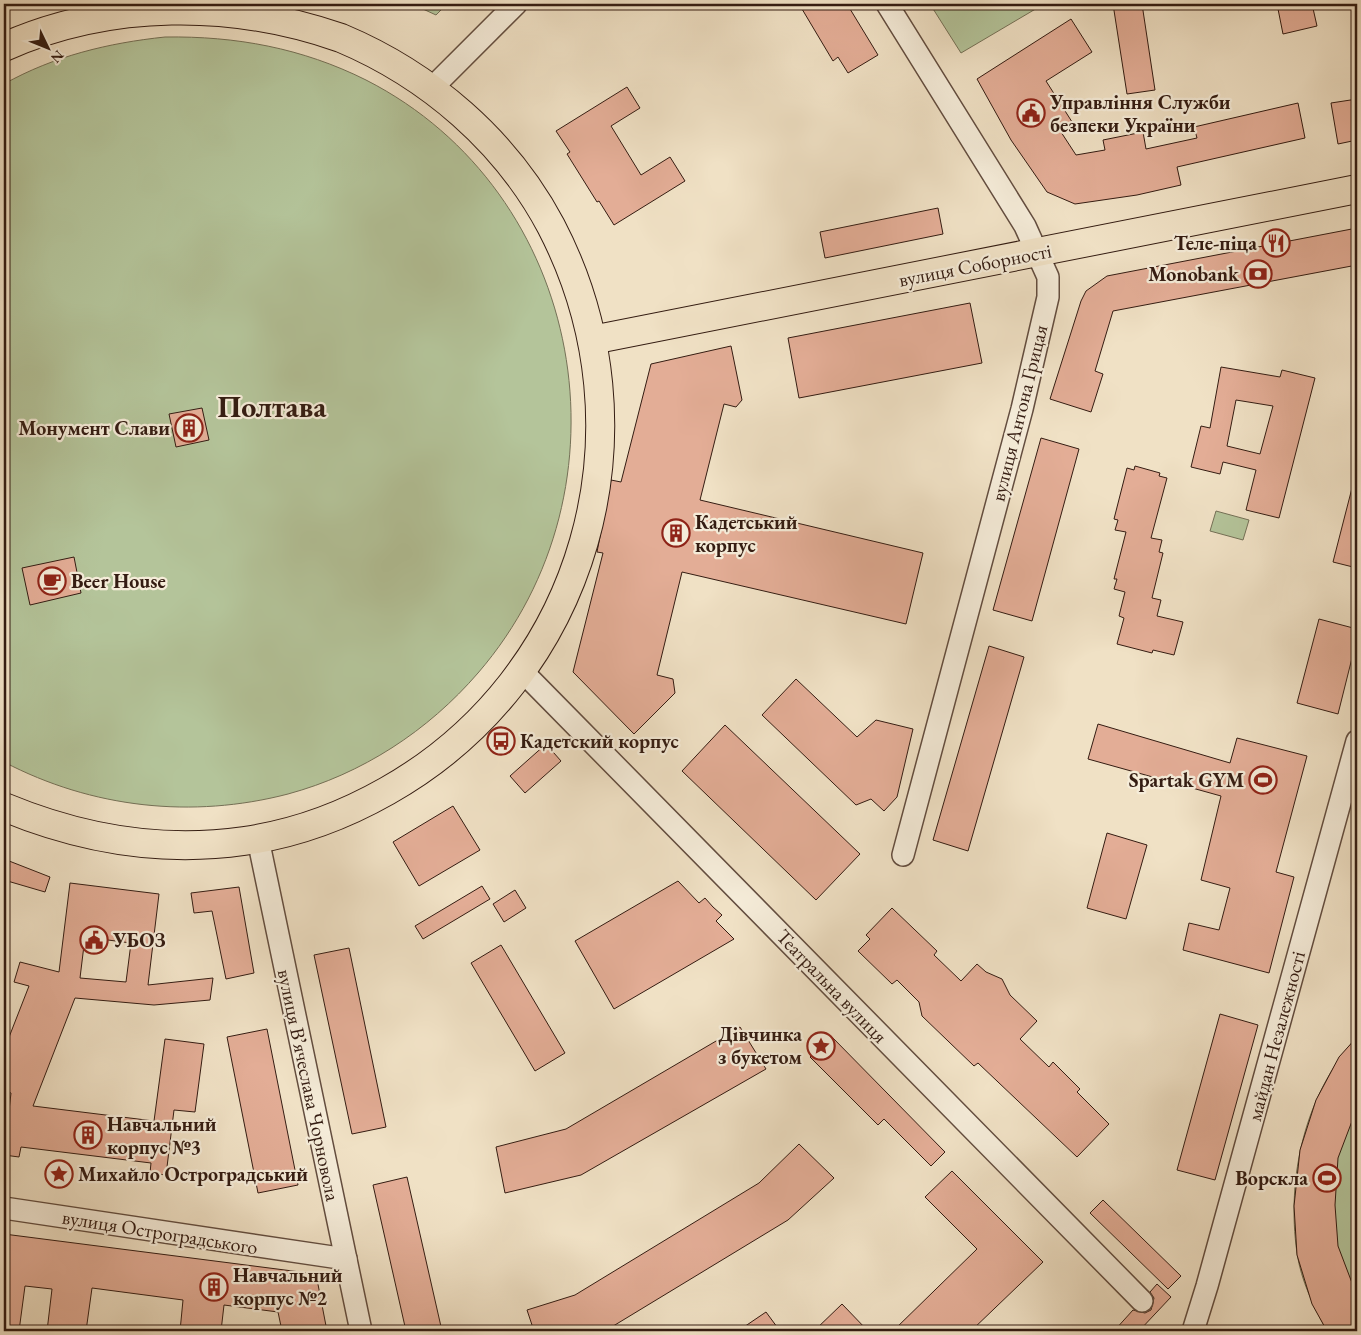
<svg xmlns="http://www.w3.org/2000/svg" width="1361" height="1335" viewBox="0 0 1361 1335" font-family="'EB Garamond',serif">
  <rect width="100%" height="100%" fill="#f0e1c5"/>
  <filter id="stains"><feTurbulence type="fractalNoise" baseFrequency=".004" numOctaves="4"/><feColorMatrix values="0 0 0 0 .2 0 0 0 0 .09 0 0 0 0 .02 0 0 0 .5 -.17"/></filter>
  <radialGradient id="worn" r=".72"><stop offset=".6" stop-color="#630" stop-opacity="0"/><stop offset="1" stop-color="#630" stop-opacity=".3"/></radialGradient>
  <g fill="#b4c49a" stroke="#747056">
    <polygon points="412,4 447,4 436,15"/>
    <polygon points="930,4 1044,4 961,53"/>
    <path d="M165,37C236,36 302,48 366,80C586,192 638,488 478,673C428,731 362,774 288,794C192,819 92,808 4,762V84C54,56 108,43 165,37Z"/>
    <polygon points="1216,511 1249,520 1243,540 1210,531"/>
    <path d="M1357,1037V1331H1327C1314,1307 1301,1281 1297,1253C1286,1177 1305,1094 1357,1037Z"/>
  </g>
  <g fill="#e3ad96" stroke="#341c12" fill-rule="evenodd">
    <polygon points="810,4 847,4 878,55 848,73 838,57 833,61 802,9"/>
    <polygon points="1113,4 1142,4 1155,90 1127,94"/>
    <polygon points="1277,4 1312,4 1317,26 1283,34"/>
    <polygon points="1071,19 1092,52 1046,81 1074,125 1061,132 1076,155 1105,150 1103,140 1143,132 1146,149 1197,138 1194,127 1298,103 1305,138 1177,167 1181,185 1137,195 1075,204 1047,192 1011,140 977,79"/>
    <polygon points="627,87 640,108 611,126 641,175 670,157 685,181 614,225 599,201 597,202 567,154 570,152 556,131"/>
    <polygon points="1357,99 1357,140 1338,144 1331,103"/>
    <polygon points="938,208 943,234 825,258 820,232"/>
    <polygon points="1357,228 1357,265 1113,311 1095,371 1103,374 1091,412 1050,399 1081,301 1086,291 1107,276"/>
    <polygon points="970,303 982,363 799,398 788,338"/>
    <polygon points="731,346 742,400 736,407 724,404 700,500 923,553 906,624 682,572 657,675 673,679 675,693 634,734 573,672 603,553 597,552 611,480 621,482 651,364"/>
    <path d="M1221,367L1280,377L1282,370L1315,378L1279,518L1246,510L1256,470L1223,462L1220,474L1191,467L1201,426L1210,428ZM1236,400L1273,406L1260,454L1227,446Z"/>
    <polygon points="202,408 209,440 176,447 169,414"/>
    <polygon points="1041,438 1079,449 1032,621 993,610"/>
    <polygon points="1135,466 1160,473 1159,476 1167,478 1151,538 1162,540 1159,552 1163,553 1152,598 1161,600 1157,616 1183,622 1174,655 1153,650 1152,653 1117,644 1124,618 1119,616 1125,592 1114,589 1117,579 1114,579 1126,532 1115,530 1118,520 1114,519 1127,468 1134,470"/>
    <polygon points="1352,488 1357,488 1357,568 1333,562"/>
    <polygon points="74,557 81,593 30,605 22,568"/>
    <polygon points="1319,619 1357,629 1357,638 1338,714 1297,703"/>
    <polygon points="989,646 1024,657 968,851 933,840"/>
    <polygon points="796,679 857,737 876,720 913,729 897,797 884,811 871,799 856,805 762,715"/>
    <polygon points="1098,724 1230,763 1237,738 1307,756 1276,872 1294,877 1269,973 1183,950 1189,923 1219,930 1230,888 1201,880 1221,796 1088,759"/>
    <polygon points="725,725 860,854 816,900 682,771"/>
    <polygon points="546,744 561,761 525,793 510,776"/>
    <polygon points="453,806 480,850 419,886 393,842"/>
    <polygon points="1107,833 1147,845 1126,919 1087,908"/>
    <polygon points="4,859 50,877 45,892 4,880"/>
    <polygon points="678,881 699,903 705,898 713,907 722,915 716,921 734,939 614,1009 575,941"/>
    <path d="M70,883L159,894L148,985L213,978L210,1000L154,1005L75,998L33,1106L154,1121L165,1039L204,1044L195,1112L174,1110L166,1175L150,1173L151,1163L21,1147L19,1157L4,1155L11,1093L4,1090V1050L29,986L14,982L20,962L59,972ZM85,937L131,943L126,982L80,978Z"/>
    <polygon points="482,886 490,899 423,939 415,926"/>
    <polygon points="239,887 254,973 226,979 212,911 194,913 191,893"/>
    <polygon points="515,890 526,908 504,922 493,904"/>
    <polygon points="892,908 937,951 934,955 961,981 977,964 986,972 1002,979 1010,995 1037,1021 1020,1039 1049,1067 1053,1062 1080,1089 1077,1092 1109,1124 1077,1157 978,1063 974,1066 922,1016 919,1002 897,980 892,984 858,951 870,939 866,935"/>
    <polygon points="501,945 565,1053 535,1071 471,963"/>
    <polygon points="349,948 386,1127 352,1134 314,955"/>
    <polygon points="1220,1014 1258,1025 1215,1180 1177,1170"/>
    <polygon points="740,1027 766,1069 581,1175 505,1193 496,1147 566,1129"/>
    <polygon points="267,1029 298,1185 258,1193 227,1037"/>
    <polygon points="831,1036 945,1152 931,1166 884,1119 878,1125 810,1057"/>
    <polygon points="1357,1037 1357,1108 1338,1158 1335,1205 1338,1246 1357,1296 1357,1331 1327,1331 1312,1304 1297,1255 1294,1206 1300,1150 1316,1100 1339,1057"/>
    <polygon points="799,1144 834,1178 788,1220 605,1331 534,1331 527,1310 575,1295 759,1183"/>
    <polygon points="952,1171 1043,1262 971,1331 893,1331 977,1249 925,1197"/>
    <polygon points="407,1177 442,1331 406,1331 373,1185"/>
    <polygon points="1103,1200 1181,1276 1168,1289 1090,1213"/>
    <polygon points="4,1234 316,1274 327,1331 282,1331 278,1312 224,1305 221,1331 180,1331 183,1300 92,1288 86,1331 47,1331 52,1289 25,1286 19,1331 4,1331"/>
    <polygon points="1157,1284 1171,1297 1139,1331 1114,1331 1133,1310 1145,1313 1151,1310 1154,1298 1150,1292"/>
    <polygon points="842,1304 868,1331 814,1331"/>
    <polygon points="766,1312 780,1331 738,1331"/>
  </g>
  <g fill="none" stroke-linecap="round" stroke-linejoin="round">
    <g stroke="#634d3f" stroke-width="24">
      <g id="minor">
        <polyline points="887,4 1025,226 1048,277 1048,297 1022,409 903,855"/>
        <polyline points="431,89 516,4"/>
        <polyline points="522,671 1142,1301"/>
        <polyline points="258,839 361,1331"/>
        <polyline points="4,1208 346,1259"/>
        <polyline points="1193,1331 1207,1286 1357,741"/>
      </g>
    </g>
    <g stroke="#341c12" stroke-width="30">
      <g id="major">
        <path d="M4,47C110,0 232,0 341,38C429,75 506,141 551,226C657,429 587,678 387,791C343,816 294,834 244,841C160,853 81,839 4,807"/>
        <polyline points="592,340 1357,189"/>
      </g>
    </g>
    <use href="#minor" stroke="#f5ecd9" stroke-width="21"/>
    <use href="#major" stroke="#f0e1c5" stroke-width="28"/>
  </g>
  <defs>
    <g id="civic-ring" transform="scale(1.4375)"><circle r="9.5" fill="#f5ecd9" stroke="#8f2418" stroke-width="1.5"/><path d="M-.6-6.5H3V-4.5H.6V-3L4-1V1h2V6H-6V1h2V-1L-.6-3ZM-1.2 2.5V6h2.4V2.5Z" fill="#8f2418"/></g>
    <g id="restaurant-ring" transform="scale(1.4375)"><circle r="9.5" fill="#f5ecd9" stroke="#8f2418" stroke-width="1.5"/><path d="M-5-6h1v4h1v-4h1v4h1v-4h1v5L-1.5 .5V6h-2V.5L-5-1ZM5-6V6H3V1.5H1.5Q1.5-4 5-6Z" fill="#8f2418"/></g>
    <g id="bank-ring" transform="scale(1.4375)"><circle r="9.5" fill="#f5ecd9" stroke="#8f2418" stroke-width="1.5"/><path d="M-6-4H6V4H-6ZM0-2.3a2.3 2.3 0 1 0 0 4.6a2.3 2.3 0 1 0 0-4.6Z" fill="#8f2418"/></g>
    <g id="building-ring" transform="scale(1.4375)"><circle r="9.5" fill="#f5ecd9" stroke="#8f2418" stroke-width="1.5"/><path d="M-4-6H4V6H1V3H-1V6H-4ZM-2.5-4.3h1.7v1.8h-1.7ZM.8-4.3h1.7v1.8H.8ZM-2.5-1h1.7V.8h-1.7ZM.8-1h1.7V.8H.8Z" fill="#8f2418"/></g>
    <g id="cafe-ring" transform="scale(1.4375)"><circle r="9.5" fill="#f5ecd9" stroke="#8f2418" stroke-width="1.5"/><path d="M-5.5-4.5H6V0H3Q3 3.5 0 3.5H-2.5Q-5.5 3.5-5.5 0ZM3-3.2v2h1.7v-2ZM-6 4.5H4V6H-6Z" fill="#8f2418"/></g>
    <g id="bus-ring" transform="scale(1.4375)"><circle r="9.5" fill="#f5ecd9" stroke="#8f2418" stroke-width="1.5"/><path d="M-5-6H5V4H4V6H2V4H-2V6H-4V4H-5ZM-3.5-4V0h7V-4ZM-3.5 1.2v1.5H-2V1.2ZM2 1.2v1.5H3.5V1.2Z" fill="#8f2418"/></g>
    <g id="stadium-ring" transform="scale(1.4375)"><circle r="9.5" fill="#f5ecd9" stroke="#8f2418" stroke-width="1.5"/><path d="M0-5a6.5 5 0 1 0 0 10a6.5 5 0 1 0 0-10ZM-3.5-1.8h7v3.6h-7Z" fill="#8f2418"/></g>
    <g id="sight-ring" transform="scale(1.4375)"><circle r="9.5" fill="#f5ecd9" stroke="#8f2418" stroke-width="1.5"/><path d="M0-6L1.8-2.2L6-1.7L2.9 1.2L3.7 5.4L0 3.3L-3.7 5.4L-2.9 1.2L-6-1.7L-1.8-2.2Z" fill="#8f2418"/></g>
  </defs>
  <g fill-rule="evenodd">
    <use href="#civic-ring" x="1031" y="113"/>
    <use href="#restaurant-ring" x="1276" y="243"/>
    <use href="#bank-ring" x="1258" y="274"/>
    <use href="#building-ring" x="189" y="428"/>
    <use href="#building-ring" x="676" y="533"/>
    <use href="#cafe-ring" x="52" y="581"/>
    <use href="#bus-ring" x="501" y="741"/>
    <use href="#stadium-ring" x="1263" y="780"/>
    <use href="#civic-ring" x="94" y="940"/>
    <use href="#sight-ring" x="821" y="1046"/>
    <use href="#building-ring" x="88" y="1135"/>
    <use href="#sight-ring" x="59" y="1174"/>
    <use href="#stadium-ring" x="1327" y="1178"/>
    <use href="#building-ring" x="214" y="1287"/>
  </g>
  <g text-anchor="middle" stroke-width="4.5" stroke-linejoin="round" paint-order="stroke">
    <g font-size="20" font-weight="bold" fill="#341c12" stroke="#f5ecd9" text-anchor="start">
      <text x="1050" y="109">Управління Служби<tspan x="1050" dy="23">безпеки України</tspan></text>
      <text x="1257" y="250" text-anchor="end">Теле-піца</text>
      <text x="1239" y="281" text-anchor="end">Monobank</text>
      <text x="170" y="435" text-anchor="end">Монумент Слави</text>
      <text x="695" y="529">Кадетський<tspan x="695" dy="23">корпус</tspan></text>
      <text x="71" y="588">Beer House</text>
      <text x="520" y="748">Кадетский корпус</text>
      <text x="1244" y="787" text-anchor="end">Spartak GYM</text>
      <text x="113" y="947">УБОЗ</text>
      <text x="802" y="1041" text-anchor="end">Дівчинка<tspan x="802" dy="23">з букетом</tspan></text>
      <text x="107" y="1131">Навчальний<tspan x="107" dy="23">корпус №3</tspan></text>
      <text x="78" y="1181">Михайло Остроградський</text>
      <text x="1308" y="1185" text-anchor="end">Ворскла</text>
      <text x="233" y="1282">Навчальний<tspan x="233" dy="23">корпус №2</tspan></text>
    </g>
    <g font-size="20" fill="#341c12" stroke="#f5ecd9">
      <text transform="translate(975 265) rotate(-11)" y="7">вулиця Соборності</text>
      <text transform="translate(1019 413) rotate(-76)" y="7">вулиця Антона Грицая</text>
      <text transform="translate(832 986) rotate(46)" y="7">Театральна вулиця</text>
      <text transform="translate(1276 1036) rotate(-75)" y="7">майдан Незалежності</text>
      <text transform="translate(309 1085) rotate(78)" y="7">вулиця Вʼячеслава Чорновола</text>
      <text transform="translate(160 1232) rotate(9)" y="7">вулиця Остроградського</text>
    </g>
    <g font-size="30" font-weight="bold" fill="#341c12" stroke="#f5ecd9">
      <text x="272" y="417">Полтава</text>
    </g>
  </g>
  <rect width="1361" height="1335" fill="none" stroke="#f0e1c5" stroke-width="20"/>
  <rect x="5" y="5" width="1351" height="1325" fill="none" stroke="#341c12" stroke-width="2.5"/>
  <rect x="10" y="10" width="1341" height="1315" fill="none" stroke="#341c12"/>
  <g transform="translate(48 48) rotate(133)" stroke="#f5ecd9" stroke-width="4" paint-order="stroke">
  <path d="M0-4L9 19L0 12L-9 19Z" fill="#341c12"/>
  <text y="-8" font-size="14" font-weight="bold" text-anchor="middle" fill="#341c12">N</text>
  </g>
  <rect width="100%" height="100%" filter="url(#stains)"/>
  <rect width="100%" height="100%" fill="url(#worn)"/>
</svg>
